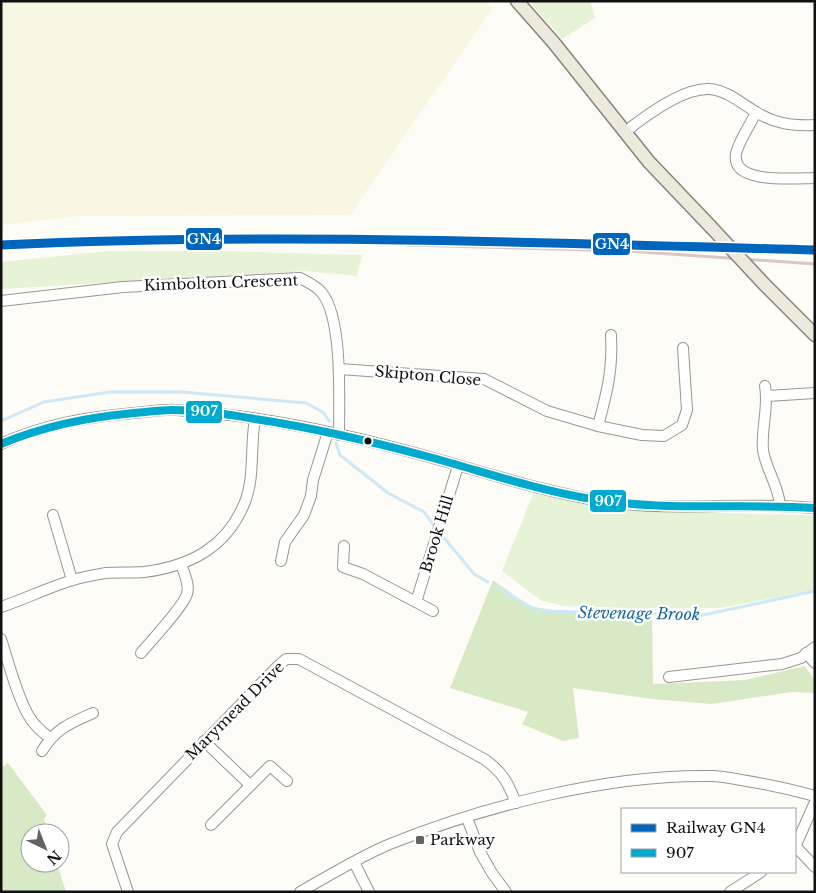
<svg xmlns="http://www.w3.org/2000/svg" width="816" height="893" viewBox="0 0 816 893" font-family="'Libre Baskerville',serif">
  <rect width="100%" height="100%" fill="#fdfcf7"/>
  <polygon fill="#f9f7e4" points="1,1 487,1 492,9 350,215 78,216 1,225"/>
  <g fill="#e7f3d7">
    <polygon points="529,1 590,1 595,18 562,39"/>
    <polygon points="109,251 216,251 362,255 357,276 305,271 1,289 1,262"/>
    <polygon points="534,492 599,508 753,514 815,515 815,590 720,608 621,608 563,606 540,600 502,571"/>
  </g>
  <g fill="#d8eac5">
    <polygon points="493,580 529,606 558,611 614,613 652,612 653,684 745,680 805,666 815,681 815,693 791,692 712,704 652,699 573,688 579,738 563,741 522,724 528,712 450,688"/>
    <polygon points="8,763 47,815 44,819 48,833 30,833 30,863 57,863 66,892 1,892 1,768"/>
  </g>
  <g fill="none" stroke-linecap="round" stroke-linejoin="round">
    <g stroke="#cde8f7" stroke-width="3">
      <polyline points="1,421 44,402 110,392 182,392 306,403 324,413 329,421"/>
      <polyline points="336,443 340,455 388,493 424,512 436,528"/>
      <polyline points="440,533 474,574 488,582"/>
      <polyline points="497,587 537,611 703,615 815,591"/>
    </g>
    <g stroke="#979795" stroke-width="12">
      <g id="minor">
        <path d="M756,112C751,124 738,142 736,154C731,185 796,178 815,178"/>
        <path d="M625,132C645,116 682,88 709,89C727,90 742,104 756,112C775,124 793,126 815,125"/>
        <path d="M1,301L123,287L300,278C307,282 317,286 322,293C343,319 339,401 339,435"/>
        <polyline points="339,369 484,379 547,411 598,426 642,435 664,436 682,425 687,410 683,348"/>
        <path d="M765,386C769,407 761,428 763,450C766,470 779,486 780,506"/>
        <polyline points="767,396 815,393"/>
        <path d="M598,426C607,392 613,370 611,335"/>
        <path d="M1,444C44,424 88,417 134,413C148,412 162,409 176,410C261,415 351,435 433,458C490,474 548,493 607,502C675,512 746,501 815,508"/>
        <polyline points="53,515 72,580"/>
        <polyline points="344,546 343,567 363,574 433,611"/>
        <polyline points="281,561 285,542 304,515 311,496 313,480 328,432"/>
        <polyline points="416,602 458,466"/>
        <path d="M1,607C25,599 49,587 73,580C83,577 95,575 106,573C119,572 132,573 144,572C191,566 227,547 245,502C255,476 250,446 255,419"/>
        <path d="M1,639C8,661 18,700 30,718C35,726 42,732 50,738"/>
        <path d="M141,653C151,641 183,607 187,594C190,585 184,573 181,564"/>
        <polyline points="806,653 815,663"/>
        <polyline points="669,677 782,664 801,658 815,647"/>
        <polyline points="204,741 250,785"/>
        <path d="M42,751C55,729 70,723 93,713"/>
        <polyline points="467,818 480,852 492,873 506,892"/>
        <polyline points="211,825 270,766 287,781"/>
        <polyline points="795,846 815,867"/>
        <polyline points="795,847 815,802"/>
        <polyline points="354,862 369,892"/>
        <path d="M128,892L112,844L117,832L277,667L286,659H299L484,759C503,772 508,783 516,803"/>
        <path d="M300,892C330,875 359,857 390,844C485,806 608,774 711,776C721,776 731,778 741,780C766,784 790,789 815,796"/>
        <polyline points="730,892 761,872"/>
      </g>
    </g>
    <g stroke="#858482" stroke-width="15">
      <g id="major">
        <polyline points="517,1 554,43 649,162 711,227"/>
        <polyline points="764,284 815,335"/>
      </g>
    </g>
    <use href="#minor" stroke="#fffffe" stroke-width="10"/>
    <use href="#major" stroke="#ede9dc" stroke-width="12"/>
    <polyline stroke="#d9c6c7" stroke-width="3" points="407,245 627,251 815,264"/>
    <g stroke="#858482" stroke-width="15" stroke-linecap="butt">
      <polyline id="major-bridge" points="711,227 764,284"/>
    </g>
    <use href="#major-bridge" stroke="#ede9dc" stroke-width="12"/>
    <g stroke="#fff" stroke-width="11">
      <path id="bus-1" d="M1,444C44,426 88,417 134,413C147,412 159,410 172,410C199,410 227,414 255,419C315,428 374,442 433,458C484,472 534,489 586,498C662,512 739,503 815,508"/>
    </g>
    <use href="#bus-1" stroke="#00a9ce" stroke-width="8"/>
    <g stroke="#fff" stroke-width="12">
      <path id="rail-1" d="M1,245C272,232 544,243 815,250"/>
    </g>
    <use href="#rail-1" stroke="#0065bd" stroke-width="9"/>
  </g>
  <circle fill="#111" stroke="#fff" stroke-width="2" cx="368" cy="441" r="4.5"/>
  <rect fill="#646362" stroke="#fff" stroke-width="2" x="415" y="835" width="10" height="10" rx="2.5"/>
  <g text-anchor="middle" stroke-width="5" stroke-linejoin="round" paint-order="stroke">
    <g font-size="15" fill="#111" stroke="#fff">
      <text transform="translate(221 283) rotate(-2)" y="5">Kimbolton Crescent</text>
      <text transform="translate(428 376) rotate(5)" y="5">Skipton Close</text>
      <text transform="translate(437 534) rotate(-73)" y="5">Brook Hill</text>
      <text transform="translate(235 711) rotate(-45)" y="5">Marymead Drive</text>
    </g>
    <g font-size="15" fill="#111" stroke="#fff" text-anchor="start">
      <text x="430" y="845">Parkway</text>
    </g>
    <g font-size="16" font-style="italic" fill="#1768a6" stroke="#fff">
      <text transform="translate(639 613) rotate(1)" y="6">Stevenage Brook</text>
    </g>
  </g>
  <g stroke="#fff" stroke-width="2">
    <rect x="185" y="227" width="38" height="24" rx="5" fill="#0065bd"/>
    <rect x="592" y="232" width="39" height="24" rx="5" fill="#0065bd"/>
    <rect x="185" y="400" width="38" height="24" rx="5" fill="#00a9ce"/>
    <rect x="589" y="489" width="38" height="24" rx="5" fill="#00a9ce"/>
  </g>
  <g font-size="14" text-anchor="middle" font-weight="bold" fill="#fff">
    <text x="204" y="244">GN4</text>
    <text x="612" y="249">GN4</text>
    <text x="204" y="416">907</text>
    <text x="608" y="506">907</text>
  </g>
  <rect width="816" height="893" fill="none" stroke="#111111" stroke-width="5"/>
  <rect x="621" y="808" width="175" height="65" fill="#ffffff" stroke="#a0a0a0"/>
  <rect x="631" y="824" width="25" height="8" fill="#0065bd" stroke="#a0a0a0"/>
  <text x="666" y="833" font-size="15" fill="#111111">Railway GN4</text>
  <rect x="631" y="849" width="25" height="8" fill="#00a9ce" stroke="#a0a0a0"/>
  <text x="666" y="858" font-size="15" fill="#111111">907</text>
  <g transform="translate(45 848) rotate(137)"><circle r="24" fill="#ffffff" stroke="#a0a0a0"/>
  <path d="M0-4L9 19L0 12L-9 19Z" fill="#646362"/>
  <text y="-8" font-size="14" font-weight="bold" text-anchor="middle" fill="#111111">N</text>
  </g>
</svg>
